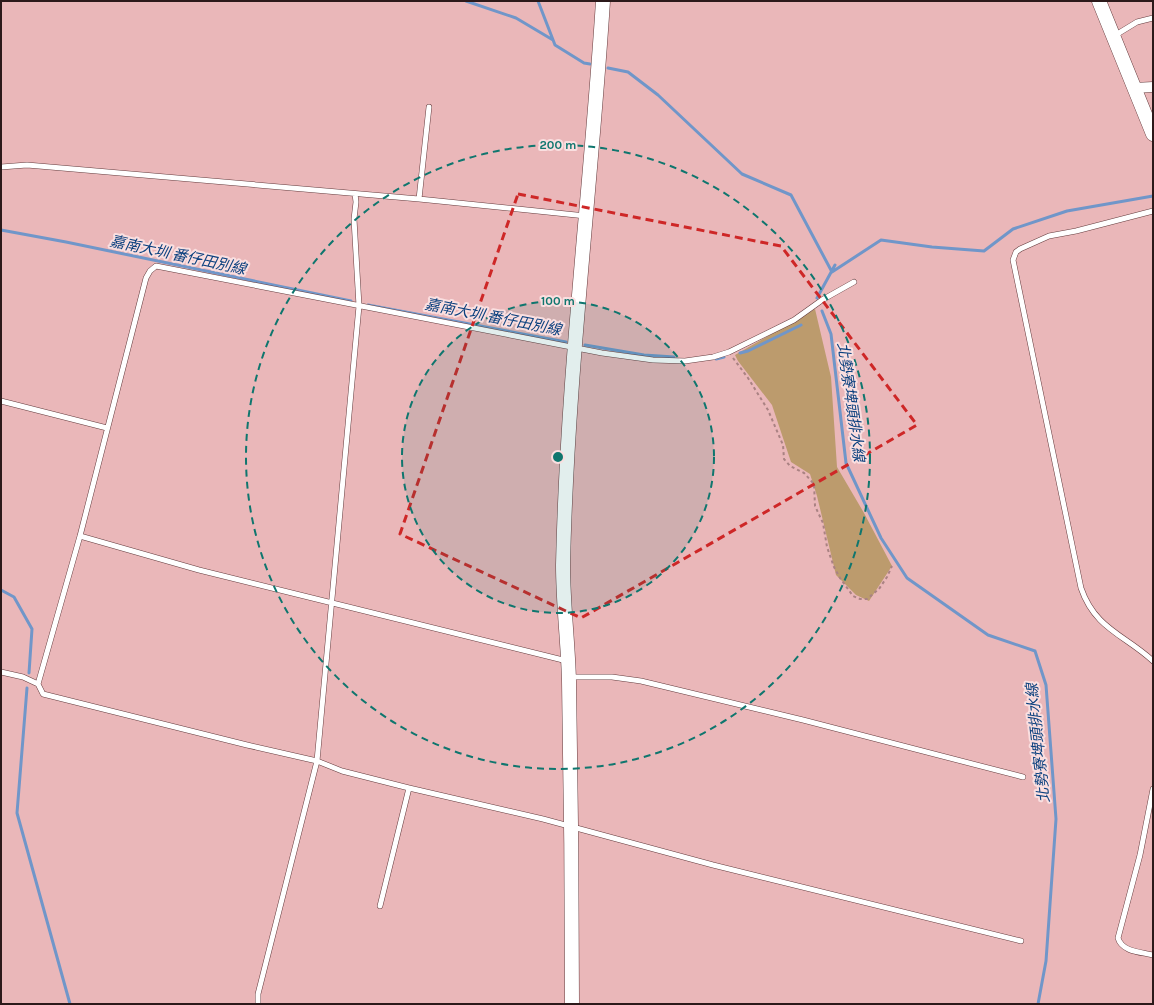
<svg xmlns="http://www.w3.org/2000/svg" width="1154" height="1005" font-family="Karla,'Noto Sans TC',sans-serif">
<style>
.green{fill:#bc9b6d}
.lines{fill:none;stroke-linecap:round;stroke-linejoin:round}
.stream{stroke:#7096c9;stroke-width:3}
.lane-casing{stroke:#643b3d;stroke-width:6}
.street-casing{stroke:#643b3d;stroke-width:11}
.secondary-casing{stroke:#643b3d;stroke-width:15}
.path{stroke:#aa8283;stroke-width:2;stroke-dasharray:3 3;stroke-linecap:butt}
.lane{stroke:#fff;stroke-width:5}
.street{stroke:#fff;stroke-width:10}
.secondary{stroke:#fff;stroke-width:14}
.marked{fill:none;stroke:#ce2727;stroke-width:3;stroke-dasharray:8 5;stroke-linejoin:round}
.ring{fill:none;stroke:#0f766e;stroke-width:2;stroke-dasharray:7 5}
.labels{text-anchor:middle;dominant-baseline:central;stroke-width:4;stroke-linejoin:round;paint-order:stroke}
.water-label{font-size:15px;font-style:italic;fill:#0b407e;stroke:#fadfe0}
.centre{fill:#0f766e;stroke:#fadfe0;stroke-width:2}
.ring-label{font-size:12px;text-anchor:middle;font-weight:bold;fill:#0f766e;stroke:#fadfe0;stroke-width:4;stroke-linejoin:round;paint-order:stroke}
</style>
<rect width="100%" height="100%" fill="#eab7b9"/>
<!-- green -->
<path class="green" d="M815,309L831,377L837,467L864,513L892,566L869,601L856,595L836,575L817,496L810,474L791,462L772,405L738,361L735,355Z"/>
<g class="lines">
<!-- stream -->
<path class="stream" d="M466,1L516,18L553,40
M538,1L555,45L584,63L590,64
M608,68L628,72L658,95L742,174L791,195L832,272
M1,230L66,242L351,301
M832,272L881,240L932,247L984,251L1013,229L1067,211L1153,196
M817,298L835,265
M368,305L566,342
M822,311L831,334L846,463L881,538L907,578L988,635L1035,651L1046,685L1056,819L1046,961L1038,1004
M585,345L644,355L674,357
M740,353L748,351L801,325
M716,359L724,357
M1,590L14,597L32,629L29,673
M27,688L17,813L70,1004"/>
<defs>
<path id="lane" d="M1114,36L1137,22L1153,18
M1,167L27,165L419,199L586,216
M419,199L429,107
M1153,211L1076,231L1049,236L1020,249L1016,252L1013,260L1081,588C1095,629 1125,635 1153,661
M1,401L107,428
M80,536L199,570L567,661
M1,672L23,677L38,684L43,694L247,745L317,761L342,771L409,788L543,819L713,865L1021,941
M570,677H612L641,681L803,720L1023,777
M38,684L80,536L146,278L150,271L156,266L602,353L653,360L685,361L713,357L729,352L794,320L822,300L854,282
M1153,789L1140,855L1118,938C1122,952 1141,952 1153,955
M380,906L409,788
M258,1004V994L317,761L359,306L354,219L356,202L355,194"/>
<path id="street" d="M1134,88L1153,87"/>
<path id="secondary" d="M1099,1L1153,134
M572,1004C572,896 571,789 569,681C568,642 563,604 563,565C567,377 591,189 603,1"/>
</defs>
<!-- lane casing -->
<use href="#lane" class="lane-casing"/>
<!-- street casing -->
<use href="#street" class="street-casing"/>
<!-- secondary casing -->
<use href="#secondary" class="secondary-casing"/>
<!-- path -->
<path class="path" d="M733,358L748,378L768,410L783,445L784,459L790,466L804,473L814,484L815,506L823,523L827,547L834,567L840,578L853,596L860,599H867L879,589L887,577L892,566"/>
<!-- lane -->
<use href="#lane" class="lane"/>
<!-- street -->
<use href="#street" class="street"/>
<!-- secondary -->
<use href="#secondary" class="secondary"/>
</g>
<!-- marked area -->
<path class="marked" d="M518,194L781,246L917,425L581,618L400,534Z"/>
<!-- distance rings -->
<circle cx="558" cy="457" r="156" fill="#0f766e" fill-opacity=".12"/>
<g class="ring">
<circle cx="558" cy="457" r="156"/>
<circle cx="558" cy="457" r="312"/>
</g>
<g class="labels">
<!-- water labels -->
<g class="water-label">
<text transform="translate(178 255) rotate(12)">嘉南大圳 番仔田別線</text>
<text transform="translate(493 317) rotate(11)">嘉南大圳 番仔田別線</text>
<text transform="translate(851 402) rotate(82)">北勢寮埤頭排水線</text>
<text transform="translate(1038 743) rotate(-96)">北勢寮埤頭排水線</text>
</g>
</g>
<circle cx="558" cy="457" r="6" class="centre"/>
<g class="ring-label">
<text x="558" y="149">200 m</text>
<text x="558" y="305">100 m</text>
</g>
<!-- border -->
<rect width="1154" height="1005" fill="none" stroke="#2c191a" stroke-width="4"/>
</svg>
